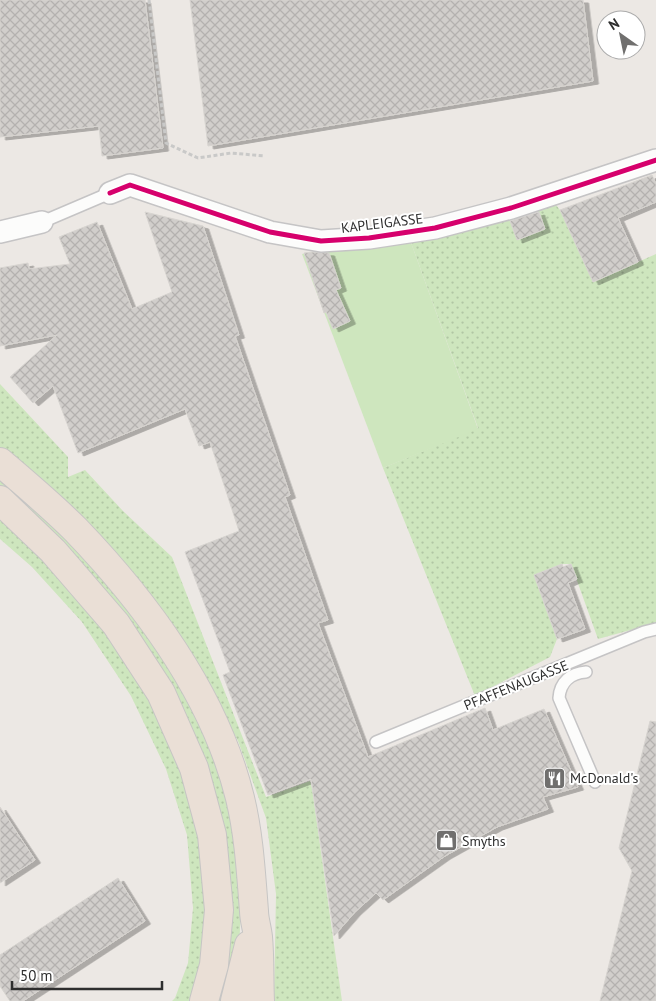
<svg xmlns="http://www.w3.org/2000/svg" width="656" height="1001" font-family="'PT Sans',sans-serif">
<style>
.grass{fill:url(#grass-dots)}
.garden{fill:#cee6be}
.building{fill:url(#building-cross-hatch);stroke:#d7d4d0;filter:url(#shadow)}
.lines{fill:none;stroke-linecap:round;stroke-linejoin:round}
.lane-casing{stroke:#c5c4c5;stroke-width:14}
.street-casing{stroke:#c5c4c5;stroke-width:24}
.highway-casing{stroke:#c6c5c4;stroke-width:30}
.path{stroke:#c9c9c8;stroke-width:3;stroke-dasharray:4 2.5;stroke-linecap:butt}
.lane{stroke:#fcfcfb;stroke-width:11}
.street{stroke:#fcfcfb;stroke-width:21}
.highway{stroke:#eadfd6;stroke-width:28}
.cycleway-casing{stroke:#fff;stroke-width:8}
.cycleway{stroke:#d6006c;stroke-width:5}
.labels{text-anchor:middle;dominant-baseline:central;stroke-width:4;stroke-linejoin:round;paint-order:stroke}
.street-label{font-size:14px;fill:#2e2e2e;stroke:#fff}
.poi-label{font-size:14px;fill:#2e2e2e;stroke:#fff;text-anchor:start}
</style>
<defs>
<pattern id="grass-dots" width="8" height="8" patternUnits="userSpaceOnUse" patternTransform="scale(1.25)"><rect width="8" height="8" fill="#cee6be"/><path d="M2 2h.1M6 6h.1" fill="none" stroke="#b1c6a4" stroke-width="1.8" stroke-linecap="round"/></pattern>
<pattern id="building-cross-hatch" width="8" height="8" patternUnits="userSpaceOnUse" patternTransform="scale(1.25)"><rect width="8" height="8" fill="#d1cecb"/><path d="M0 0l8 8M0 8l8-8" fill="none" stroke="#b4b1af"/></pattern>
<filter id="shadow"><feDropShadow dx="5.5" dy="3" stdDeviation="0" flood-color="#0004"/></filter>
</defs>
<rect width="100%" height="100%" fill="#ece8e4"/>
<!-- grass -->
<path class="grass" d="M556,205L560,210L593,282L656,254V623L598,639L571,564H562L534,575L557,639L550,657L475,696L383,468L478,428L409,237L509,217L518,240L545,229L537,208Z
M0,384L68,457V477L85,470L123,511L172,557L266,797L310,781L312,788L342,1001H274L276,894L266,818L238,741L207,683L54,494L0,448Z
M0,472L104,574L197,706L233,811L241,907L239,950L227,1001H211L209,781L31,514L0,485Z
M0,513L86,603L145,685L183,760L206,842L211,933L194,1001H172L175,998L188,963L193,908L187,835L166,769L131,696L82,622L32,567L0,539Z"/>
<!-- garden -->
<path class="garden" d="M409,237L478,429L383,468L302,254Z"/>
<!-- building -->
<path class="building" d="M0,0H145L163,148L102,156L99,126L0,137Z
M190,0H583L593,81L208,146Z
M652,175L656,184V202L618,218L638,262L593,282L560,210Z
M145,212L203,226L239,335L235,336L290,495L285,497L328,620L318,623L368,757L485,708L493,730L544,709L578,787L543,797L548,809L497,827L445,856L383,900L376,893L355,912L334,936L311,779L268,795L223,675L230,672L185,552L239,531L210,442L199,446L185,409L78,453L53,386L33,403L10,377L57,335L0,346V268L28,263L29,269L70,264L59,237L97,222L132,309L172,292Z
M539,212L545,229L517,240L510,221Z
M313,252L329,253L341,288L336,290L350,321L333,329L326,312L324,313L304,253Z
M562,564L563,567L571,564L577,579L568,583L585,629L557,639L534,575Z
M650,721L656,722V1001H600L632,871L619,848Z
M0,807L35,860L0,883Z
M118,878L145,921L23,1001H10L0,986V955Z"/>
<g class="lines">
<defs>
<path id="lane" d="M42,222L110,193
M586,672C571,673 560,682 559,698L595,782
M376,742L644,632L656,629"/>
<path id="street" d="M110,193L130,185L270,232L321,241L369,238L435,228L511,208L656,160
M0,232L42,222"/>
<path id="highway" d="M0,462C26,484 52,506 76,530C148,605 215,696 240,798C249,835 251,873 254,911C254,919 257,928 258,937C260,958 259,980 260,1001
M0,500L53,551L116,624L161,693L194,768L212,835L219,910L214,965L204,1001
M235,1001L249,945"/>
</defs>
<!-- lane casing -->
<use href="#lane" class="lane-casing"/>
<!-- street casing -->
<use href="#street" class="street-casing"/>
<!-- highway casing -->
<use href="#highway" class="highway-casing"/>
<!-- path -->
<path class="path" d="M149,0L166,143L198,158L231,153L265,156"/>
<!-- lane -->
<use href="#lane" class="lane"/>
<!-- street -->
<use href="#street" class="street"/>
<!-- highway -->
<use href="#highway" class="highway"/>
<defs>
<path id="cycleway" d="M110,193L130,185L270,232L321,241L369,238L435,228L511,208L656,160"/>
</defs>
<!-- cycleway casing -->
<use href="#cycleway" class="cycleway-casing"/>
<!-- cycleway -->
<use href="#cycleway" class="cycleway"/>
</g>
<!-- icons -->
<defs>
<symbol id="restaurant-square" viewBox="-11 -11 22 22"><rect x="-9" y="-9" width="18" height="18" rx="4" fill="#706f6e" stroke="#fff"/><path d="M-5-6h1v4h1v-4h1v4h1v-4h1v5L-1.5 .5V6h-2V.5L-5-1ZM5-6V6H3V1.5H1.5Q1.5-4 5-6Z" fill="#fff"/></symbol>
<symbol id="shop-square" viewBox="-11 -11 22 22"><rect x="-9" y="-9" width="18" height="18" rx="4" fill="#706f6e" stroke="#fff"/><path d="M-5-2.5h2.3a2.7 3.5 0 0 1 5.4 0H5L5.5 6h-11ZM-1.5-2.5h3a1.5 2.3 0 0 0-3 0Z" fill="#fff"/></symbol>
</defs>
<g fill-rule="evenodd">
<use href="#restaurant-square" x="542" y="766" width="25" height="25"/>
<use href="#shop-square" x="434" y="828" width="25" height="25"/>
</g>
<g class="labels">
<!-- street labels -->
<g class="street-label">
<text transform="translate(382 223) rotate(-7)">KAPLEIGASSE</text>
<text transform="translate(516 685) rotate(-22)">PFAFFENAUGASSE</text>
</g>
<!-- poi labels -->
<g class="poi-label">
<text x="570" y="778">McDonald's</text>
<text x="462" y="841">Smyths</text>
</g>
</g>
<!-- north arrow -->
<g transform="translate(621 35) rotate(327)"><circle r="24" fill="#ffffff" stroke="#ababab"/>
<path d="M0-4L9 19L0 12L-9 19Z" fill="#706f6e"/>
<text y="-8" font-size="14" font-weight="bold" text-anchor="middle" fill="#2e2e2e">N</text>
</g>
<!-- scale -->
<path d="M12 981v8h150v-8" fill="none" stroke="#2e2e2e" stroke-width="2.5"/>
<text x="20" y="981" font-size="15" fill="#2e2e2e" stroke="#ffffff" stroke-width="4" paint-order="stroke">50 m</text>
</svg>
